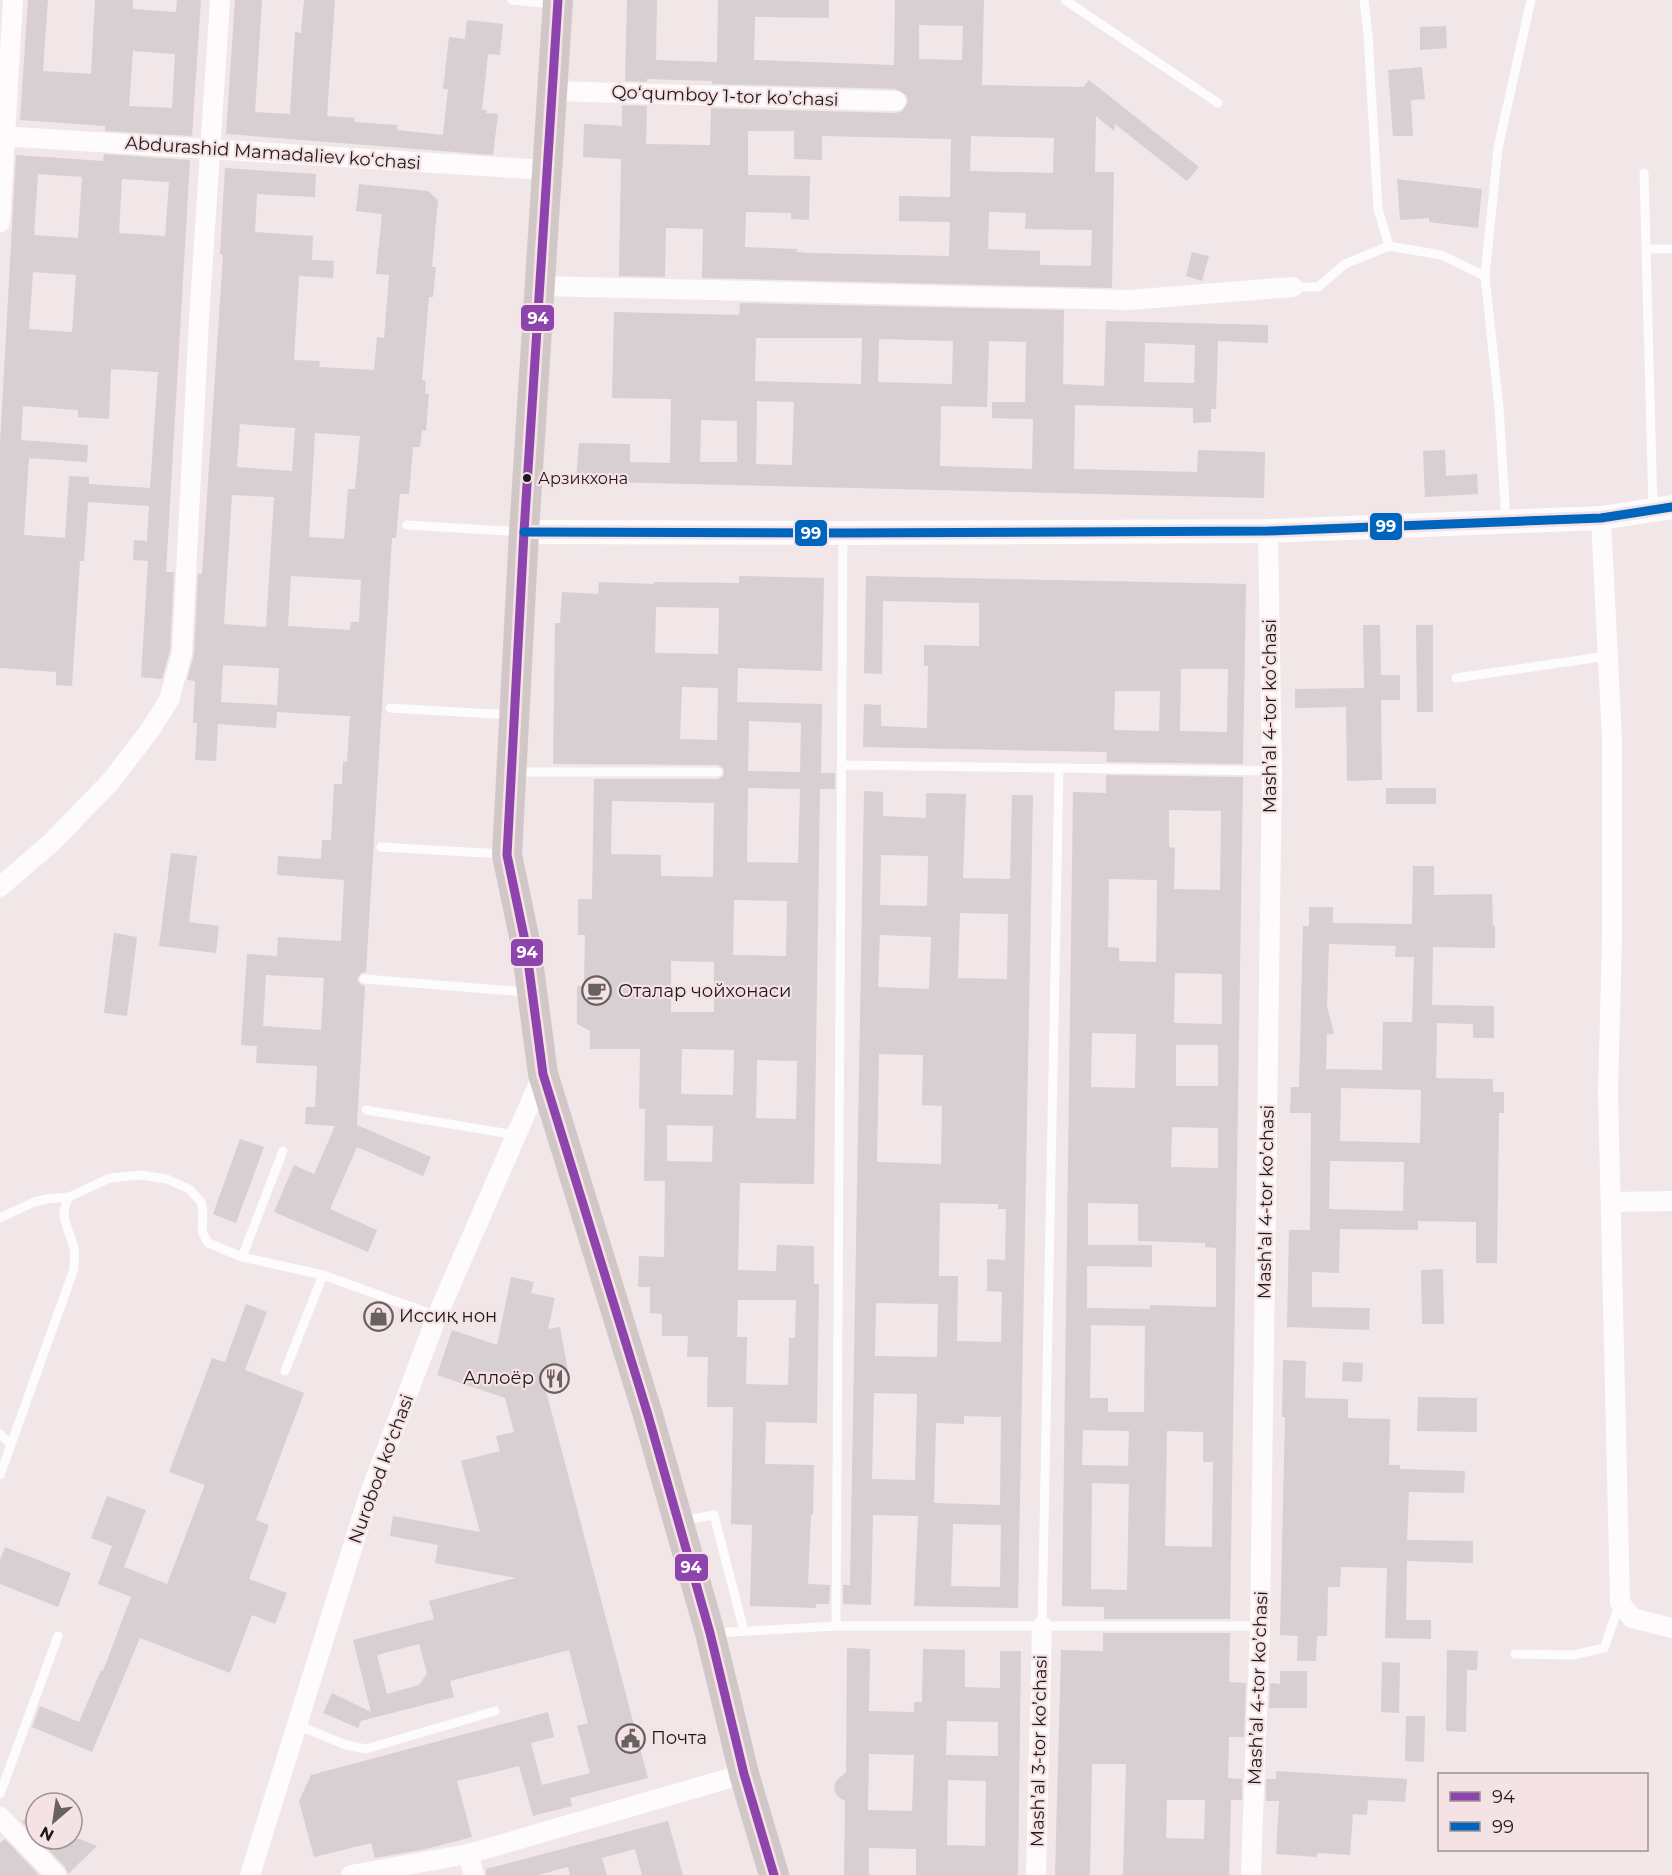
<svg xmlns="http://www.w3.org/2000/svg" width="1672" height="1875" font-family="Montserrat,sans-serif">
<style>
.building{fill:#d8cfd2;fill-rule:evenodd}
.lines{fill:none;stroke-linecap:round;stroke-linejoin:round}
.service{stroke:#fdfbfc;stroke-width:9}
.minor{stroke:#fdfbfc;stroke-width:20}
.tertiary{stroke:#fdfbfc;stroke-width:24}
.primary{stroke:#d0c7c6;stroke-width:30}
.bus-1-casing{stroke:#f5e2e4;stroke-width:14}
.bus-2-casing{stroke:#f5e2e4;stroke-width:14}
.bus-1{stroke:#8e44ad;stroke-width:9}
.bus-2{stroke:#0065bd;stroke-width:9}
.bus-dot{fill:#1f1919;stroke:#f5e2e4;stroke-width:2}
.labels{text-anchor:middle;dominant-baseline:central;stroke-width:4.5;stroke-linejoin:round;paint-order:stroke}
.bus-label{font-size:16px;fill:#1f1919;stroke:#f5e2e4;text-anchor:start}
.street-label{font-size:18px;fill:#1f1919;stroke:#f5e2e4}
.poi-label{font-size:18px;fill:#1f1919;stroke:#f5e2e4;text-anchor:start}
.line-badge{stroke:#f5e2e4;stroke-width:2}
.badge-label{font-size:16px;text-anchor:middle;font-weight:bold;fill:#fff}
</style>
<rect width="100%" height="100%" fill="#f1e6e8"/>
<!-- building -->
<path class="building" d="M28,0H48L43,71L91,74L95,0H133V9L176,12L177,0H201L192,136L105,131V126L20,120ZM133,51L175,54L172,108L129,106Z
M235,0H262L255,112L290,114L295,32L301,33L304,0H335L327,116L355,118L354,122L397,125V130L443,135L448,89H443L449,37L465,39L467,20L503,24L500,55L488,54L482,110H487L486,113L498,114L493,155L226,134Z
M627,0H657L656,60L717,62L718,0H829V18L755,17L754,60L894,65L895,0H984L982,85L1083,87L1089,80L1199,167L1187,181L1115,124L1114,131L1096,116L1095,172H1114L1112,288L702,278L703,229L666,228L665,277L619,276L621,159L583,157L584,124L622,126V105L647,106L646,144L710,145L711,108L896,113L902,111L908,102L906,95L896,89L712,84V81L647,79V82L625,81ZM919,25L963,26L962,60L919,59ZM748,131H794V159L822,160V136L951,139L950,197L899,196V221L950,222L949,256L808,253L797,252V249L745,247L746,212L791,213V219L809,220L810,176L748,175ZM971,136L1054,138L1053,173L970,171ZM989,212L1026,213L1025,229L1092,230L1091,266L1040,265V251L988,249Z
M1446,26L1447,48L1420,50V27Z
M1422,67L1425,99L1411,100L1413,136H1393L1388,70Z
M104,154L190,160L166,572H174L170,651L162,679L141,677L148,561L133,560L134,540L147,541L149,506L88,502L84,561H80L72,686L56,685V672L0,668V444L16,155L103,161ZM38,174L82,177L78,238L34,235ZM122,179L169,182L165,236L119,233ZM33,272L76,275L72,332L29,329ZM111,369L158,372L150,488L89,484V477L69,476L65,538L24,535L29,458L87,462L88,445L21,440L23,406L78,410V417L109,419Z
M225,168L316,174L315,197L257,194L255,232L313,236L312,260L334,261L333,278L299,276L294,360L320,361L319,367L374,370L377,337L384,338L389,275L376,274L382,214L356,211L359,184L428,191L438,200L432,267H436L433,297H429L422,380L426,381L425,393L429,394L426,431L422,430L420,447H413L409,494H400L396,538H392L366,972L361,973L357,979L360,984L365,986L357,1125L431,1157L423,1176L357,1147L330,1209L377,1230L368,1252L274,1212L294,1165L314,1174L335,1126L305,1124L306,1107H315L317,1066L256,1063L257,1046L241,1045L247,954L277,956L278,937L341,941L344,880L277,875L278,856L321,859L322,840H331L334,784H342L343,761L347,762L350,716L277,712L276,728L218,724L216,761L195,760L197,723H193L195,681L187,680L194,654L198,574H202L223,255L220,254ZM240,424L295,428L292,471L237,467ZM315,433L360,436L355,489H348L344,539L309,537ZM232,495L274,497L266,627L224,624ZM291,576L361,580L359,622H351L350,630L288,626ZM223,665L279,668L277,705L221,702ZM266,975L324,978L321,1030L263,1026Z
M1397,179L1482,189L1478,228L1429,222V218L1400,220Z
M1192,252L1209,256L1202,281L1186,276Z
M740,303L1064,310L1063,384L1104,386L1106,321L1268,325V343L1218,341L1216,409H1211V422L1193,423V408L1075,405L1074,469L1197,472L1198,450L1265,452L1264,498L607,482L576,479L579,443L630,444V462L670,463L671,399L612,398L614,312L739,315ZM756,338H862L861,384L755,381ZM879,339L953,341L952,384L878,382ZM989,341L1026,342L1025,402H992V418L1033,419L1032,469L940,466L941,406L987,407ZM1145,343L1195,345L1194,383L1144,382ZM757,401L794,402L792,465L756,464ZM701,420L737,421V462H700Z
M1445,450L1446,476L1477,474L1478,494L1425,497L1423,451Z
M739,576L824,578L822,671L738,668L737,702L822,704L821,773H835V789H820L814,1184L740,1183L738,1270L776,1271L777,1245L814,1246V1284H819L817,1423L766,1422L765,1464L814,1465L813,1515H811L808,1584L830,1585L829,1604H816V1608L750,1606L752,1525L731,1524L733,1407H707L708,1357H687L688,1336H662V1314L650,1313V1287H638L639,1256L664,1257L665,1181H644L645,1109H639L640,1049H590V1031L577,1024V986H584L585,935H578V899H592L594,779H718L723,776L724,769L718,765L553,764L555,623H560L562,592L598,594L599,582L654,584V582L739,583ZM656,607L719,608L718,654L655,653ZM682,687L718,688L717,740L680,739ZM749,721L801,723L800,772L748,771ZM748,788L800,789L798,863L747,862ZM612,801L714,803L713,877L661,876V855L611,854ZM734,900L787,901L786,956L733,955ZM671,961L714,962V1012H671ZM682,1049L734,1050L733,1095L681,1094ZM757,1060L797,1061L796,1119L756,1118ZM667,1125L713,1126L712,1162L667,1161ZM738,1300H796L795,1338H789L788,1385L746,1384L747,1337H737Z
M866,576L1246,584L1243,764L1106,762L1107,752L863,747L864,704L881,705V726L927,728L928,666H924V645L979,646V603L883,601L882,674L864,673ZM1181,669H1228L1227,732L1180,731ZM1115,691H1160L1159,731L1114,730Z
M1363,625H1380L1381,675H1400V700H1381L1382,780L1347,781L1346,707L1295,708V689L1364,688Z
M1416,625H1433V712H1417Z
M1106,775L1243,777L1230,1619H1104V1607L1062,1606L1073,792L1106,793ZM1169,810L1221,811L1220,890L1174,889L1175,848L1169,847ZM1109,879L1157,880L1156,962L1119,961V948L1108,947ZM1175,973L1222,974V1024L1174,1023ZM1092,1033L1136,1034L1135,1088L1091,1087ZM1176,1045H1218V1086H1176ZM1172,1127L1218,1128V1168L1171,1167ZM1088,1203L1138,1204V1241L1205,1243V1247L1216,1248V1307L1150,1305V1309L1087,1308V1266L1152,1267V1245H1088ZM1091,1325L1145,1326L1144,1412H1108V1398H1090ZM1083,1430L1129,1431L1128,1466L1082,1465ZM1167,1431L1203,1432V1462H1213L1212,1547L1165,1546ZM1092,1483L1129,1484L1127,1590L1091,1589Z
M1386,788H1436V804H1386Z
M864,791L883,792V816L926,818V793L966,794L963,878L1010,879L1012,795H1033L1018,1608L914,1606L918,1516L873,1515L871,1605L843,1604V1585H850ZM881,855L928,856L927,906L880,905ZM960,913L1008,914L1007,979L958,978ZM880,935L931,937L929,989L878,987ZM879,1054L923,1055L922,1105L942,1106L941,1164L877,1162ZM940,1203L998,1204V1209H1006L1005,1260L987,1259V1291L1002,1292L1001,1342L957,1341L958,1276H939ZM876,1303L938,1304L937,1357L875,1356ZM874,1393L917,1394L915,1480L872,1479ZM964,1416L1001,1417L1000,1505L934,1503L936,1423L964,1424ZM953,1524L1001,1525L1000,1587L951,1586Z
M171,853L197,856L189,922L219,926L216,953L159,946Z
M1413,866H1434V895L1492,894L1493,926H1495V948L1433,947L1432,1005L1494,1006V1038H1473V1024L1437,1023L1436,1078L1493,1079V1092H1504V1113H1499L1497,1263H1476V1222L1418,1221V1230L1340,1229L1339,1273L1312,1272V1307L1370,1308L1369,1330L1287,1327L1289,1230H1310L1311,1113H1290L1291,1087H1299L1303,926H1309V907H1333V923L1412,924ZM1329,944L1396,946L1395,957H1414L1412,1022H1383L1382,1070L1326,1069L1327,1034H1334L1327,1006ZM1341,1088L1421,1090L1420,1143L1340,1141ZM1330,1161L1404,1162L1403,1211L1329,1209Z
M114,933L137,937L127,1016L104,1013Z
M240,1139L264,1147L236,1223L213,1214Z
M1443,1269L1444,1324H1422L1421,1270Z
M511,1277L534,1282L531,1293L555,1298L548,1329L560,1327L568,1371L542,1376L648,1778L570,1798L572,1806L533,1816L519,1766L457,1781L472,1837L426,1849L375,1858L371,1843L314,1857L299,1801L311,1775L548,1712L554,1737L531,1743L542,1785L590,1773L577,1726L588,1723L569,1650L450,1681L454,1697L361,1721L358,1728L323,1713L332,1693L371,1712L353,1640L434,1619L429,1601L516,1578L435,1563L438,1545L390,1536L393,1516L480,1532L461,1461L500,1451L496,1436L514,1432L505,1398L437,1375L452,1330L497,1345ZM419,1644L427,1673L419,1685L387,1694L377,1655Z
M246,1304L267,1312L245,1370L304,1393L256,1520L269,1525L249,1579L287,1593L275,1624L252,1615L230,1673L140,1638L92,1752L32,1727L40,1706L79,1722L101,1670L103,1671L131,1597L98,1584L112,1546L91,1538L107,1496L146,1510L124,1567L167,1584L205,1485L169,1472L212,1358L225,1362Z
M1283,1360L1306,1361L1305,1398L1348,1399V1418L1390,1419L1389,1465H1400V1469L1465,1471L1464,1493L1409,1492L1407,1540L1473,1541V1563L1407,1561L1406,1620H1431V1639L1385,1638L1387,1568L1341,1567L1340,1587H1328L1327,1636H1317L1316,1661H1297L1298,1636L1280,1635L1285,1417H1282Z
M1343,1362L1363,1363L1362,1382L1342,1381Z
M1418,1397L1477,1398V1432L1417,1431Z
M5,1547L71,1573L58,1607L0,1584V1560Z
M1103,1633H1230L1229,1682L1246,1683L1244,1737H1229L1228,1778L1242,1779V1800H1231L1229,1875H1123L1126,1764H1092L1090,1875H1055L1061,1650L1103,1651ZM1167,1800H1205L1204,1839L1166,1838Z
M847,1648L870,1649L869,1711L914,1712V1702H922L923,1649L965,1650V1687L1000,1688V1651H1021L1018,1875H916V1849L869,1848V1875H844L845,1801L838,1797L835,1792L834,1786L836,1781L846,1772ZM947,1721L998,1722V1756L946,1755ZM869,1754L914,1755L912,1811L868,1810ZM948,1780L986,1781L985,1846L947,1845Z
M1447,1650L1478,1651L1477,1670H1467L1466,1732L1446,1731Z
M1382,1662L1400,1663L1399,1713L1381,1712Z
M1280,1671H1307V1708H1269L1270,1683L1280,1684Z
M1406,1716H1425L1424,1762L1405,1761Z
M1276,1771L1407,1779L1405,1802L1368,1800L1367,1815L1353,1814L1350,1855L1317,1853V1857L1276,1854L1279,1801H1266V1779H1276Z
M36,1808V1837L22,1822Z
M668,1821L683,1875H642L635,1849L602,1858L607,1875H570L568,1867L538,1875H486V1869Z
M5,1839L39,1875H0V1843Z
M38,1839H80L97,1846L68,1874L65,1867Z"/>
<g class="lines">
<!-- service -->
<path class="service" d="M512,0L552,4
M1065,0L1218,103
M1364,0L1368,34L1378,209L1389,246
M1644,173L1653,509
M1646,249H1672
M1293,287H1318L1345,264L1389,246L1441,255L1485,276
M1506,520L1499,408L1485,276L1498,148L1531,0
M407,525L521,532
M1456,678L1608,656
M390,708L510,715
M842,765L1272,771
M516,772H718
M381,847L502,854
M364,979L527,992
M366,1110L516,1135
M0,1218L34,1202L47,1199L69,1197L110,1178L139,1175L167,1179L189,1189L201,1202L203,1213L202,1231L208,1243L242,1257L283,1151
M242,1257L323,1275L285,1371
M323,1275L437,1316
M0,1434L10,1444
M0,1475L74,1269C74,1262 75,1255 74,1249C70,1228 57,1218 69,1197
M681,1521L714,1515L744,1631
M836,1626L843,533
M1042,1626L1059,769
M714,1633L836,1626H1260
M1515,1654L1573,1655L1604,1648L1620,1603
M297,1725L346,1745L366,1749L495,1711
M0,1794L58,1636"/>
<!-- minor -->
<path class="minor" d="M553,91L896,101
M0,136L546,170
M0,222L13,0
M538,286L1128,300L1293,287
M1601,518L1612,739V937L1608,1092L1620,1603L1632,1618L1672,1628
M0,887L52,842L111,781L150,730L169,700L182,653L199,319L220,0
M1611,1202L1672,1201
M0,1817L56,1875
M468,1854L474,1875
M1251,1872L1260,1626L1272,771L1268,531
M250,1875L367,1501L437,1316L543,1074
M351,1875L468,1854L744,1774
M1036,1875L1042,1626"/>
<!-- tertiary -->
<path class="tertiary" d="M524,532L843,533L1268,531L1601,518L1672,507"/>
<!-- primary -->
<path class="primary" d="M558,0L524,532L507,855L526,946L543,1074L648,1415L710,1633L744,1774L774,1875"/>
<defs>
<path id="bus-1" d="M558,0L524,532L507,855L526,946L543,1074L648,1415L710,1633L744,1774L774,1875"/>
<path id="bus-2" d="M524,532L843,533L1268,531L1601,518L1672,507"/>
</defs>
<!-- bus-1 casing -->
<use href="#bus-1" class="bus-1-casing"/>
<!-- bus-2 casing -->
<use href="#bus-2" class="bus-2-casing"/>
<!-- bus-1 -->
<use href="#bus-1" class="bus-1"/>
<!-- bus-2 -->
<use href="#bus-2" class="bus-2"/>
</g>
<!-- icons -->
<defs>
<symbol id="cafe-ring" viewBox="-11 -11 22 22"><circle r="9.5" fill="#f5e2e4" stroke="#686161" stroke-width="1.5"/><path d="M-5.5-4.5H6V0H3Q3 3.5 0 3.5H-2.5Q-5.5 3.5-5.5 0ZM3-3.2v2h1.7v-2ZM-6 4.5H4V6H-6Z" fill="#686161"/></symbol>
<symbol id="shop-ring" viewBox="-11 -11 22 22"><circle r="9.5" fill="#f5e2e4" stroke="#686161" stroke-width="1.5"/><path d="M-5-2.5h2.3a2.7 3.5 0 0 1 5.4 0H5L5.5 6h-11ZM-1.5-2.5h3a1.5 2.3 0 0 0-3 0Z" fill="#686161"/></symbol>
<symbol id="restaurant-ring" viewBox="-11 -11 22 22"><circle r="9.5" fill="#f5e2e4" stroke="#686161" stroke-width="1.5"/><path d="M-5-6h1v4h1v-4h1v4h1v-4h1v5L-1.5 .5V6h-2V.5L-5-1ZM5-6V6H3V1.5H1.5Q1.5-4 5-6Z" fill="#686161"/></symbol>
<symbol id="civic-ring" viewBox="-11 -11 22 22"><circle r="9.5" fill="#f5e2e4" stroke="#686161" stroke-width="1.5"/><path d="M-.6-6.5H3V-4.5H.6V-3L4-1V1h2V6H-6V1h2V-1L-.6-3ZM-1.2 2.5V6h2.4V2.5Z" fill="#686161"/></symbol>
</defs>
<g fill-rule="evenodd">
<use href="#cafe-ring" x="580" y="974" width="33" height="33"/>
<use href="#shop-ring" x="362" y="1300" width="33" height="33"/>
<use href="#restaurant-ring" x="538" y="1362" width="33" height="33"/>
<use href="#civic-ring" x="614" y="1722" width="33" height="33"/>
</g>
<!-- markers -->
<circle class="bus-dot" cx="527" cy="478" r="5"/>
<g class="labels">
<!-- bus labels -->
<g class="bus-label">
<text x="538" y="478">Арзикхона</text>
</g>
<!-- street labels -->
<g class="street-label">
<text transform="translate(725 96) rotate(2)">Qoʻqumboy 1-tor koʼchasi</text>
<text transform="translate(273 153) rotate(4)">Abdurashid Mamadaliev koʻchasi</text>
<text transform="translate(1270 716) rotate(-90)">Mashʼal 4-tor koʼchasi</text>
<text transform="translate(1266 1202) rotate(-89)">Mashʼal 4-tor koʼchasi</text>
<text transform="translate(381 1469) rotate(-70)">Nurobod koʻchasi</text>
<text transform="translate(1258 1688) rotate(-88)">Mashʼal 4-tor koʼchasi</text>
<text transform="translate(1039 1751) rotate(-89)">Mashʼal 3-tor koʼchasi</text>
</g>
<!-- poi labels -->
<g class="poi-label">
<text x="618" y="991">Оталар чойхонаси</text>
<text x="399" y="1316">Иссиқ нон</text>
<text x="534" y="1378" text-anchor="end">Аллоёр</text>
<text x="651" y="1738">Почта</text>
</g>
</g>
<g class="line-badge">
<rect x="520" y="304" width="35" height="28" rx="6" fill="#8e44ad"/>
<rect x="1369" y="512" width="34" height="29" rx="6" fill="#0065bd"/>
<rect x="794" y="519" width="34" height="28" rx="6" fill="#0065bd"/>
<rect x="510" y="938" width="34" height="29" rx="6" fill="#8e44ad"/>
<rect x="674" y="1553" width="35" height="29" rx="6" fill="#8e44ad"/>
</g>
<g class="badge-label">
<text x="538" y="324">94</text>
<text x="1386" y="532">99</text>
<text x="811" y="539">99</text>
<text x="527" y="958">94</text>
<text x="691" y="1573">94</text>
</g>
<!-- legend -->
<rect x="1438" y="1773" width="210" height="78" fill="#f5e2e4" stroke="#9f9293" stroke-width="1.5"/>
<rect x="1450" y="1792" width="30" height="9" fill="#8e44ad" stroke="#9f9293" stroke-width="1.5"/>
<text x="1492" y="1803" font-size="18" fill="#1f1919">94</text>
<rect x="1450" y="1822" width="30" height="9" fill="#0065bd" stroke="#9f9293" stroke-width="1.5"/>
<text x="1492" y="1833" font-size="18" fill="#1f1919">99</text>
<!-- north arrow -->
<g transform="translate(54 1821) rotate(209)"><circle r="28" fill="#f5e2e4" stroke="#9f9293" stroke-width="1.5"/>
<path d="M0-4.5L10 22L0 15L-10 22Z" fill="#686161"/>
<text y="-9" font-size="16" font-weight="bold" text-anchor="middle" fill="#1f1919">N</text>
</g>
</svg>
